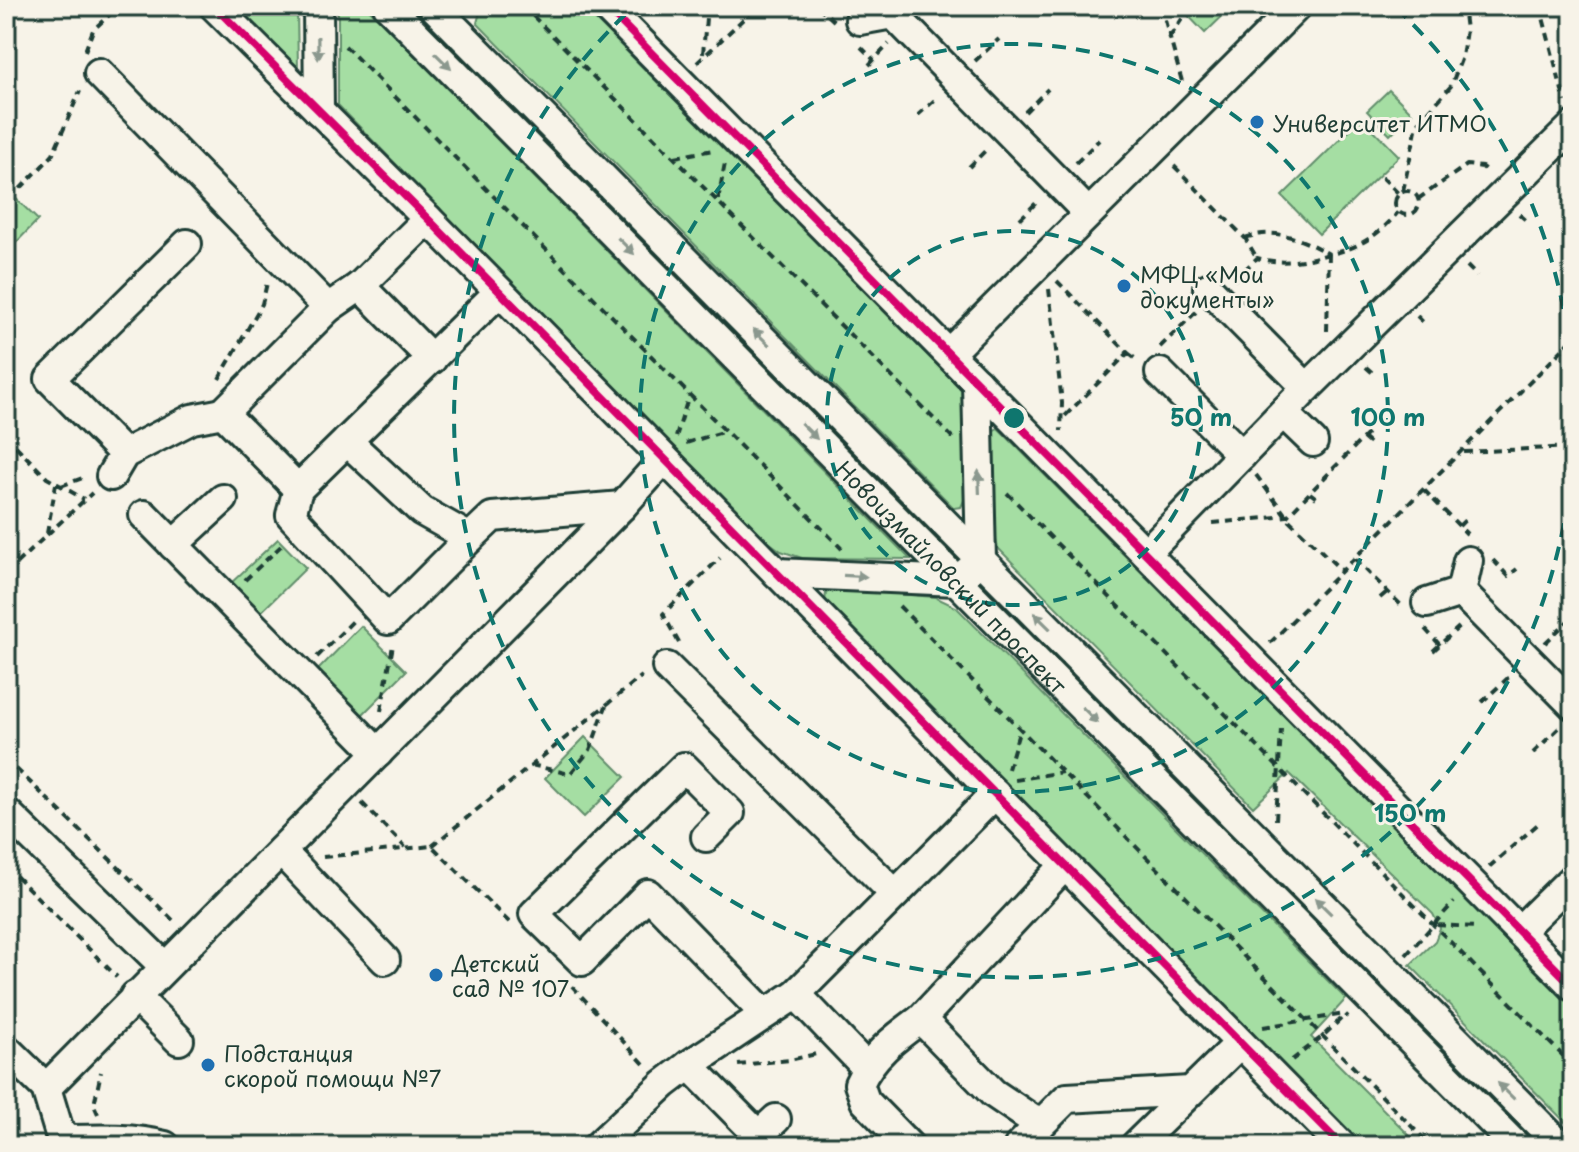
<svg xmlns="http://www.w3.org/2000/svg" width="1579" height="1152" font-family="'Playpen Sans',sans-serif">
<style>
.green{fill:#a5dea3;stroke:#628e6c;stroke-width:2}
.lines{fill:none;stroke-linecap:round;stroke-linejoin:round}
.minor-casing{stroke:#1f3d34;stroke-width:34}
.path{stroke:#1f3d34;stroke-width:4;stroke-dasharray:8 6;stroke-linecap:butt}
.minor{stroke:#f7f3e8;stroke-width:28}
.cycleway-casing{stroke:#f7f3e8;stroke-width:13}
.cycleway{stroke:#d6006c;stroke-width:8}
.oneway{fill:#8b988e}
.ring{fill:none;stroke:#0f766e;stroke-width:4;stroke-dasharray:14 10}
.poi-dot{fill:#1f6fb2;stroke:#f7f3e8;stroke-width:3}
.labels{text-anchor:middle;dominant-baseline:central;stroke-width:6;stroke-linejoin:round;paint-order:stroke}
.poi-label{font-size:22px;fill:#1f3d34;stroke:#f7f3e8;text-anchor:start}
.street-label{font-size:22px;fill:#1f3d34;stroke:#f7f3e8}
.centre{fill:#0f766e;stroke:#f7f3e8;stroke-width:4}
.ring-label{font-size:24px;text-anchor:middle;font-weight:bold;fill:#0f766e;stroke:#f7f3e8;stroke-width:6;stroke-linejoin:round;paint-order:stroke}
</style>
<rect width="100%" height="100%" fill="#f7f3e8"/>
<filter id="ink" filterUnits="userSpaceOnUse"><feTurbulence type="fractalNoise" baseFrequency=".0125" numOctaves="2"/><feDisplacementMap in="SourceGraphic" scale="16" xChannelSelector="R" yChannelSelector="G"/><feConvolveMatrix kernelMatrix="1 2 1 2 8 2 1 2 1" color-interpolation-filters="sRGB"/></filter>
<g filter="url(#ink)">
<!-- green -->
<path class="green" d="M235,6L297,8L298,70Z
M338,6H366L910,559L802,558L781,551L762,537L338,105Z
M577,6L586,10L962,390L965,498L961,507L954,508L477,23L480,12L486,9Z
M1179,6H1233L1205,33Z
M1389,90L1412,113L1390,135L1367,111Z
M1362,118L1399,156L1319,234L1282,196Z
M6,189L38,220L6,253Z
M998,428L1573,1007V1130L1410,965L1435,941L1440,928L1433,914L1289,773L1253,807L998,548L994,533L991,432Z
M278,539L306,568L259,614L230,584Z
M834,589L935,597L956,607L1346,999L1311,1037L1420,1146H1362L825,602L826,593Z
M361,626L406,671L362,715L317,671Z
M585,737L625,777L584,817L545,778Z"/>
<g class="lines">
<defs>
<g id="minor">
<path d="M214,6L428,219L1342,1146"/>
<path d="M318,6L319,111"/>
<path id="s1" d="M388,6L1516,1146"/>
<path d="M433,6L1561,1146"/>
<path d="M605,6L1573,986"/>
<path d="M894,6L893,14L1088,213"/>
<path d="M860,20L893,14"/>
<path d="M99,73L328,308"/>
<path d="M428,219L360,286L328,308L223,413L298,489L499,292"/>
<path d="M360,286L432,359"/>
<path d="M1208,288L1307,388"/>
<path d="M949,353L1297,6"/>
<path d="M1160,373L1242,455"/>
<path d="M1283,413L1313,442"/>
<path d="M124,454L50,379L187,244"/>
<path d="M111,476L124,454L192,419L223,413"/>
<path d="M298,489L291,515L388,620L470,538L422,511L347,441"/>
<path d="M144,515L378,753"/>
<path d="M470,538L492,517L622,506"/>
<path d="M173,545L223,499"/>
<path d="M1146,553L1307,388L1573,126"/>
<path d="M777,573L957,581L981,560L977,382"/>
<path d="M1461,592L1573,705"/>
<path d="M1461,592L1468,561"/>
<path d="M1427,603L1461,592"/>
<path d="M667,667L895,894"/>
<path d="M6,812L164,966"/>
<path d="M706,837L730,813L684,767L534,914L582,961L648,894L765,1014"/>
<path d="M281,851L385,960"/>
<path d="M1519,931L1573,878"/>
<path d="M796,994L866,1067"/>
<path d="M135,996L179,1040"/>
<path d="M921,1019L993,1093L1039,1124"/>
<path d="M6,1049L46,1088L59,1131L76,1146"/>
<path d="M689,1065L769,1146"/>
<path d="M46,1088L622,506L664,459"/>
<path d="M758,1136L776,1119"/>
<path d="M69,1140C102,1139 134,1138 165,1146"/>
<path d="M598,1146L664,1084L689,1065L796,994L995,794"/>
<path d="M909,1146L865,1101L859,1084C871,1056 896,1037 921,1019L1064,866"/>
<path d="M1019,1146L1067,1098L1190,1091"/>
<path d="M1135,1146L1240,1043"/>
</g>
</defs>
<!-- minor casing -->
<use href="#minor" class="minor-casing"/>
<!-- path -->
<path class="path" d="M523,6L953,438
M818,6L835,22
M1161,6L1183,85
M1540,6L1565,102
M812,8L815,6
M1170,37L1186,13
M345,46L842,549
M861,47L874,60
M85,51L93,30L119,6
M703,54L707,6
M975,61L999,39
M697,63L757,6
M869,65L889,44
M1025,112L1048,89
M918,115L937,98
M675,157L713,150
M1076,163L1099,140
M1174,166L1245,238L1257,258
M969,167L987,149
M1382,177L1399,194
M1403,191L1417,125L1451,86L1462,57L1466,30L1463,6
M1395 203a12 12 0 1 1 24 0a12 12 0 1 1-24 0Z
M1418,199L1467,165L1482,167L1488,172
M718,200L725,163
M6,212L12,197L52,156L80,91
M1519,214L1529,223
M1020,219L1038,201
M1245,238C1276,227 1302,239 1329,254
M1467,266L1477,276
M1234,280L1257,258C1283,265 1303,261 1329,254
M1057,281L1128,353L1061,420
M1049,289L1062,403L1061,431
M1417,316L1426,325
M1327,331L1329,254C1356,250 1381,234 1398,212
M1160,347L1197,311
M1128,353L1137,360
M1366,367L1376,376
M219,379L262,304L267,283
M6,436L47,478L84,499
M676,437L689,395
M1363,438L1373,447
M686,443L726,431
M1464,452L1573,447
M1256,475L1290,521L1342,571
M61,486L85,477
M1424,490L1467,534
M1007,493L1573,1066
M1310,493L1319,500
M1213,523L1287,516L1370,431
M1459,526L1467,518
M47,533L56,484
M1355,559L1402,606
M1493,560L1508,576L1517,569
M6,573L92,493
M245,580L282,545
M1380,598L1387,592
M899,606L1431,1146
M1425,629L1440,645
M679,643L663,614L720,558
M1270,643L1573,339
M1545,643L1568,621
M1433,651L1459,627
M317,657L353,621
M1482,702L1510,676
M381,711L393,645
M1533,753L1560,727
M6,759L176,923
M531,765L570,774L590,750L606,706
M1008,769L1020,729
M1015,780L1062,772
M362,803L405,847
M1276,820L1281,729
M432,846L642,676
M323,857L432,846L510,923
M6,866L117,977
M1489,867L1538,824
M1437,925L1476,927
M1406,955L1454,902
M572,986L645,1065
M1263,1027L1345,1014L1348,1017
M1292,1060L1323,1036L1343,1017
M738,1065L790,1060L816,1054
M98,1114L94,1105L101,1072
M1464,1134L1467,1138L1465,1146
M1287,1146L1295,1138"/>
<!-- minor -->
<use href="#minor" class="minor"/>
<defs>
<path id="cycleway" d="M214,6L428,219L1342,1146
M605,6L1573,986"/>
</defs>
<!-- cycleway casing -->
<use href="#cycleway" class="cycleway-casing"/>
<!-- cycleway -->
<use href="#cycleway" class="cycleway"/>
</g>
<!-- one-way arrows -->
<defs><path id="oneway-solid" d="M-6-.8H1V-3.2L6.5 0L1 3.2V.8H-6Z" transform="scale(2)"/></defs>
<g class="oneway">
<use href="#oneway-solid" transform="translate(318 48) rotate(89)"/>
<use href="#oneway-solid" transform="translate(443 61) rotate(45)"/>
<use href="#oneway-solid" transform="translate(626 246) rotate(45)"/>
<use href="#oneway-solid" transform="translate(761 337) rotate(-135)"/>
<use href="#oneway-solid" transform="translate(809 431) rotate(45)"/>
<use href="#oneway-solid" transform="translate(979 482) rotate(-92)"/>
<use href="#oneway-solid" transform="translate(855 576) rotate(3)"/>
<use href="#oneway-solid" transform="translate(1042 621) rotate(-135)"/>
<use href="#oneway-solid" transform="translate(1090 715) rotate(45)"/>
<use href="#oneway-solid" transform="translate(1323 906) rotate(-135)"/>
<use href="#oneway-solid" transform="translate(1506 1091) rotate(-135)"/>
</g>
</g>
<!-- distance rings -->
<g class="ring">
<circle cx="1014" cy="418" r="187"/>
<circle cx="1014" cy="418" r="374"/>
<path d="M1573 452A560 560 0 1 1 632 8M1396 8A560 560 0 0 1 1573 384"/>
</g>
<!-- markers -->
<g class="poi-dot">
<circle cx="1257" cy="122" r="8"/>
<circle cx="1124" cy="286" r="8"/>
<circle cx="436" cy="975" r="8"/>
<circle cx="208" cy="1065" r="8"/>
</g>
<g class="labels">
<!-- poi labels -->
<g class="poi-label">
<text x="1273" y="122">Университет ИТМО</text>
<text x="1140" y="273">МФЦ «Мои<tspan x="1140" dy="25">документы»</tspan></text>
<text x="452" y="962">Детский<tspan x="452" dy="25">сад № 107</tspan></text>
<text x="224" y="1052">Подстанция<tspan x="224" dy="25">скорой помощи №7</tspan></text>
</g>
<!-- street labels -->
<g class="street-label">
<text stroke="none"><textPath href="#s1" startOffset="802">Новоизмайловский проспект</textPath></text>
</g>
</g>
<circle cx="1014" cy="418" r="12" class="centre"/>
<g class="ring-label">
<text x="1201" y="426">50 m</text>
<text x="1388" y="426">100 m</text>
<text x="1410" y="822">150 m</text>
</g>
<!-- margin -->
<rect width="1579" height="1152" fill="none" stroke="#f7f3e8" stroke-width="32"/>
<rect x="16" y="16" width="1547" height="1120" fill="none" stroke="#1f3d34" stroke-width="3" filter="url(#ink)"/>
</svg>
